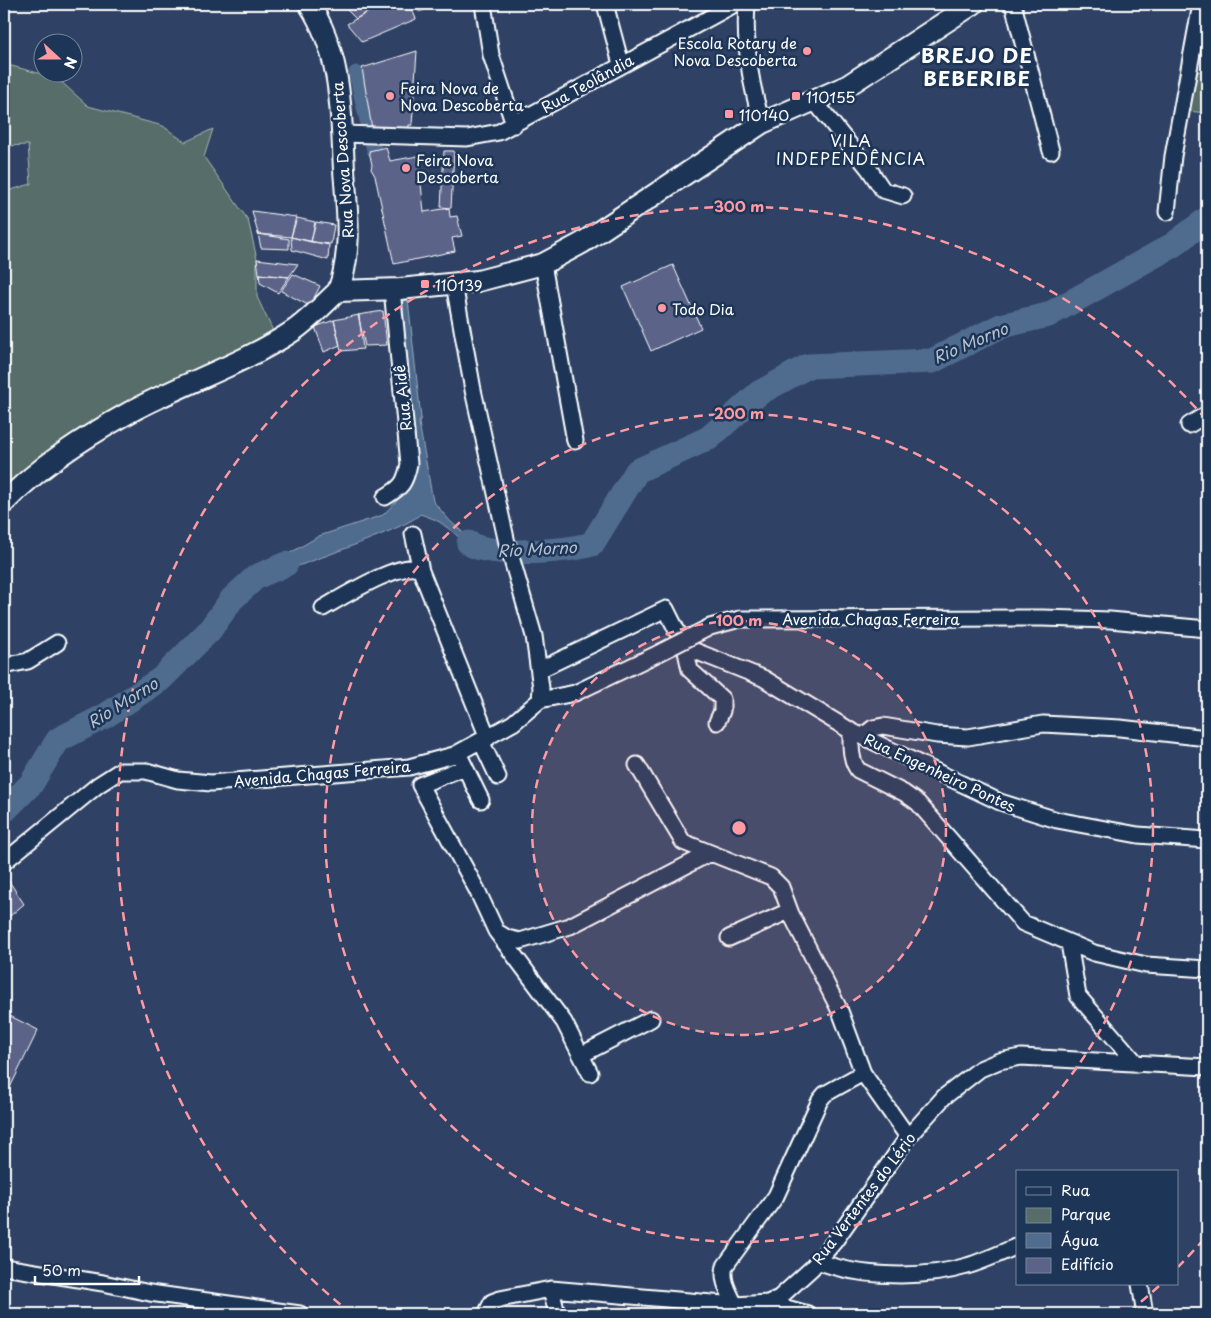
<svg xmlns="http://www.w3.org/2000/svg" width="1211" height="1318" font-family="'Playpen Sans',sans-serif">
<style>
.green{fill:#566d69;stroke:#aab6b4}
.water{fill:#506c8f;stroke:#96a7bc}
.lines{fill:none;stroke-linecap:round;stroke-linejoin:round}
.canal{stroke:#506c8f;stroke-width:15}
.river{stroke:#506c8f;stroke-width:25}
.building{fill:#5b6389;stroke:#fff}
.minor-casing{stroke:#fff;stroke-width:19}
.major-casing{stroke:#fff;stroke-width:24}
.minor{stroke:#1d3557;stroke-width:15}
.major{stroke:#1d3557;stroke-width:20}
.minor-bridge-casing{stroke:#fff;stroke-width:19;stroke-linecap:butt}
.minor-bridge{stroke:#1d3557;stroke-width:15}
.ring{fill:none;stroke:#ff9aa2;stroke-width:2.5;stroke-dasharray:9 6}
.poi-dot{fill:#ff9aa2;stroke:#1d3557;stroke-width:2}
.labels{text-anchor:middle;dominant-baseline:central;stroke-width:5;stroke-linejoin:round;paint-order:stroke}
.poi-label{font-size:15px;fill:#fff;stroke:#1d3557;text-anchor:start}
.street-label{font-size:15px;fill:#fff;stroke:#1d3557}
.neighbourhood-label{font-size:16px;letter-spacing:1px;fill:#fff;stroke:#1d3557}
.water-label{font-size:16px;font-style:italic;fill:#b9c4d2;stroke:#1d3557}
.district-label{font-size:20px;font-weight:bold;letter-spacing:1px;fill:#fff;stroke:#1d3557}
.centre{fill:#ff9aa2;stroke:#1d3557;stroke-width:2.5}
.ring-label{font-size:15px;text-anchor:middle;font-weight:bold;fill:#ff9aa2;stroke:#1d3557;stroke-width:5;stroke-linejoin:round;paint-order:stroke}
</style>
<rect width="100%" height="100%" fill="#2f4265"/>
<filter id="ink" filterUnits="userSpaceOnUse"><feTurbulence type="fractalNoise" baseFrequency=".02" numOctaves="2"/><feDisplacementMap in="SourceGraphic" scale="10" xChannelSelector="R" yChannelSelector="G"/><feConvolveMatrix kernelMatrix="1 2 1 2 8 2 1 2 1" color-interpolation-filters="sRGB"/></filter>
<g filter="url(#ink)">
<!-- green -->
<path class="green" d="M415,4H444L419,12Z
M4,64L57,78L88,106L163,126L185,142L213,129L204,157L248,220L257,259V297L274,333L4,496V192L31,184L28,145L4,146Z
M1207,66V113L1187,111L1195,72L1206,71Z"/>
<!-- water -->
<path class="water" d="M408,300L421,418L419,423L433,501L450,521L469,538L482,544L499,546L501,561C474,556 466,541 445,526C438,520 429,517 420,514C412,527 285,570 260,580L253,575L319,536L383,515L409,488L414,466L399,302Z"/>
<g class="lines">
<!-- canal -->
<path class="canal" d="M356,73L374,150"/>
<!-- river -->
<path class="river" d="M469,543C489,558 567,551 592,544L637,471L709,438L759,393L808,366L932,361L1001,326L1048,315L1173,245L1207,219
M4,811L31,784L58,740L105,716L161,679L209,631L232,599L256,577L286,564"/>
</g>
<!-- building -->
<path class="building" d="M341,4H382L356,19Z
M381,4H410L416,19L362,42L347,24Z
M417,51L412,125H409L408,132L372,129L362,68Z
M386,147L390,161L418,156L424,212L449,208L450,217L457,216L462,236L452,238L455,251L394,264L375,176L371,169L372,165L369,151Z
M444,151H454L451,208L441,207Z
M252,211L296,217L291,237L258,234Z
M297,218L315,222L311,242L291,237Z
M316,222L334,225L331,244L311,242Z
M258,234L289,239V249L261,248Z
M291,237L329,245L328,260L292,250Z
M257,259L298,264L289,277L259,274Z
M673,265L701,328L651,351L623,287Z
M259,274L289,277L278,293L260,283Z
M293,274L320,286L310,306L281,291Z
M383,311L387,345L365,346L358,315Z
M359,315L363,349L341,351L334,320Z
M334,320L340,345L324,352L315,327Z
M5,875L24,904L4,921V877Z
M10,1016L38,1030L4,1100V1030Z"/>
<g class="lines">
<defs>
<path id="minor" d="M483,4L491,55L514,125
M605,4L621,64
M747,4C744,45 750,83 762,123
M1013,4L1051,151
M815,102L869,169L883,190L903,196
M343,134L467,138L499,132L735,4
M1167,212L1173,156L1201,4
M543,264L575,441
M454,284L473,390L507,543L534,636L541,688L540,700
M1189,425L1207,414
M385,497C402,487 405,483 409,464L392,289
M413,534L421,571L488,738
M323,608C339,599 407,556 421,571
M740,619L1042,618L1110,620L1207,629
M685,647L763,678L851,731C851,745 850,759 858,770L904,793L918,803L1023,923L1094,953L1146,965L1207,969
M4,666L28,661L57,643
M539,670L666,609L685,647L690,670L722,699V711L717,722
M851,731L1000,802L1057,820L1138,835L1207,840
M863,736L873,728L883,726L937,735L968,737L1043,724L1120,728L1207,738
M481,741L498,777
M461,759L481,800
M637,765L683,842L771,877L781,887L791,914L840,1011L863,1073L908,1137
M465,767L420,785L477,890L496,931L564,1022L590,1073
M4,862L98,785L120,771H146L178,780L211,783L409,767L454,755L513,723L540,700L575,693L659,653
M497,932L507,938L520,941L570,926L710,853
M729,938L789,911
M1069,943L1078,996L1137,1064
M581,1055L651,1019
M818,1261C859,1278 924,1279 967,1266C984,1261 1001,1253 1017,1246
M4,1267L103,1283L150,1293L300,1314
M1140,1284L1145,1314
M551,1289L557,1314
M768,1303L808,1314
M735,1305C729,1292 721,1280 725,1266L776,1196L820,1100L825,1094L863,1073
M486,1314L492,1302L500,1299L551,1289L735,1305L768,1303L779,1298L812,1268L834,1242L908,1137L944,1097L980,1069L999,1061L1021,1057L1207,1067"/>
<path id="major" d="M309,4C342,54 341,112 344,170C347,210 353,252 338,291
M4,503C39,466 85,437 130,412C183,383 242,365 293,331C309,320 324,304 338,291L400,289L478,281L543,264L582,243L762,123L847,86L973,4"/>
</defs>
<!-- minor casing -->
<use href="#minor" class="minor-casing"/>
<!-- major casing -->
<use href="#major" class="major-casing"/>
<!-- minor -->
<use href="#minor" class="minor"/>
<!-- major -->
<use href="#major" class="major"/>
<defs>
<path id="minor-bridge" d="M659,653L710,627L740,619"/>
</defs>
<!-- minor-bridge casing -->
<use href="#minor-bridge" class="minor-bridge-casing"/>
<!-- minor-bridge -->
<use href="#minor-bridge" class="minor-bridge"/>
</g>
</g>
<!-- distance rings -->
<circle cx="739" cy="828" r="207" fill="#ff9aa2" fill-opacity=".12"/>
<g class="ring">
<circle cx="739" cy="828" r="207"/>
<circle cx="739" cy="828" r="414"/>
<path d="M1204 1239A621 621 0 0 1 1178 1267M1159 1286A621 621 0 0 1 1126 1314M352 1314A621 621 0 1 1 1204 417"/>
</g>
<!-- markers -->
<g class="poi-dot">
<circle cx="807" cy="51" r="5"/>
<circle cx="390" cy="96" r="5"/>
<rect x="791" y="91" width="10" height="10" rx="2.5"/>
<rect x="724" y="109" width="10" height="10" rx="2.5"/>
<circle cx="406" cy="168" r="5"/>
<rect x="420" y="279" width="10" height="10" rx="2.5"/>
<circle cx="662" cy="308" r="5"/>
</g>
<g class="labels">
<!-- poi labels -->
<g class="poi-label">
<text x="797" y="42" text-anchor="end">Escola Rotary de<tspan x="797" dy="17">Nova Descoberta</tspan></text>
<text x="400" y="87">Feira Nova de<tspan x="400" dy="17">Nova Descoberta</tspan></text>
<text x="806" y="96">110155</text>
<text x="739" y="114">110140</text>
<text x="416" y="159">Feira Nova<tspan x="416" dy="17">Descoberta</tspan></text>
<text x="435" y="284">110139</text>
<text x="672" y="308">Todo Dia</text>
</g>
<!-- street labels -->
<g class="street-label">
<text transform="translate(587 83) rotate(-29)">Rua Teolândia</text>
<text transform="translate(342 160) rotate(-94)">Rua Nova Descoberta</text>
<text transform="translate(402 398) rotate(-96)">Rua Aidê</text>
<text x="871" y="618">Avenida Chagas Ferreira</text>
<text transform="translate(940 772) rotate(25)">Rua Engenheiro Pontes</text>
<text transform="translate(322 773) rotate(-5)">Avenida Chagas Ferreira</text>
<text transform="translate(863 1198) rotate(-53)">Rua Vertentes do Lério</text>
</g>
<!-- neighbourhood labels -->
<g class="neighbourhood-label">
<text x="851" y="140">VILA<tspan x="851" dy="18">INDEPENDÊNCIA</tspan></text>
</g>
<!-- water labels -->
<g class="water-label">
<text transform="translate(970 342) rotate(-23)">Rio Morno</text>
<text transform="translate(537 548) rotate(-3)">Rio Morno</text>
<text transform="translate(122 702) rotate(-32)">Rio Morno</text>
</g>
<!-- district labels -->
<g class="district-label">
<text x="977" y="55">BREJO DE<tspan x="977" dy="23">BEBERIBE</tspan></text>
</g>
</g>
<circle cx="739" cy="828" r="8" class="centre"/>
<g class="ring-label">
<text x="739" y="212">300 m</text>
<text x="739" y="419">200 m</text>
<text x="739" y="626">100 m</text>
</g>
<!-- margin -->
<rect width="1211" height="1318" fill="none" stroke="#1d3557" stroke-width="20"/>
<rect x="10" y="10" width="1191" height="1298" fill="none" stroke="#fff" stroke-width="2" filter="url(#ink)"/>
<!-- legend -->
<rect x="1016" y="1170" width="162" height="115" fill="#1d3557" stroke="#77869a"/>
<rect x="1026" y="1187" width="25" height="8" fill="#1d3557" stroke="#77869a"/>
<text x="1061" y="1196" font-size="15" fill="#ffffff">Rua</text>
<rect x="1026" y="1208" width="25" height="15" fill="#566d69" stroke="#77869a"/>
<text x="1061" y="1220" font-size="15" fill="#ffffff">Parque</text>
<rect x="1026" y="1233" width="25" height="15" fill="#506c8f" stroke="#77869a"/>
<text x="1061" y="1246" font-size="15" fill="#ffffff">Água</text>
<rect x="1026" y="1258" width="25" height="15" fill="#5b6389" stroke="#77869a"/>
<text x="1061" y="1270" font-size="15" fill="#ffffff">Edifício</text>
<!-- north arrow -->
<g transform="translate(58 58) rotate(111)"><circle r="24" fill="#1d3557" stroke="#77869a"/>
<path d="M0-4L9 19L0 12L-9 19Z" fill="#ff9aa2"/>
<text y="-8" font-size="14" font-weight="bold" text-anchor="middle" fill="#ffffff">N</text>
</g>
<!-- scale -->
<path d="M35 1276v8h104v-8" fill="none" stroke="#ffffff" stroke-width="2.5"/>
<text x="42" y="1276" font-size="15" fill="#ffffff" stroke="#1d3557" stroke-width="4" paint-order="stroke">50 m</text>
</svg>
